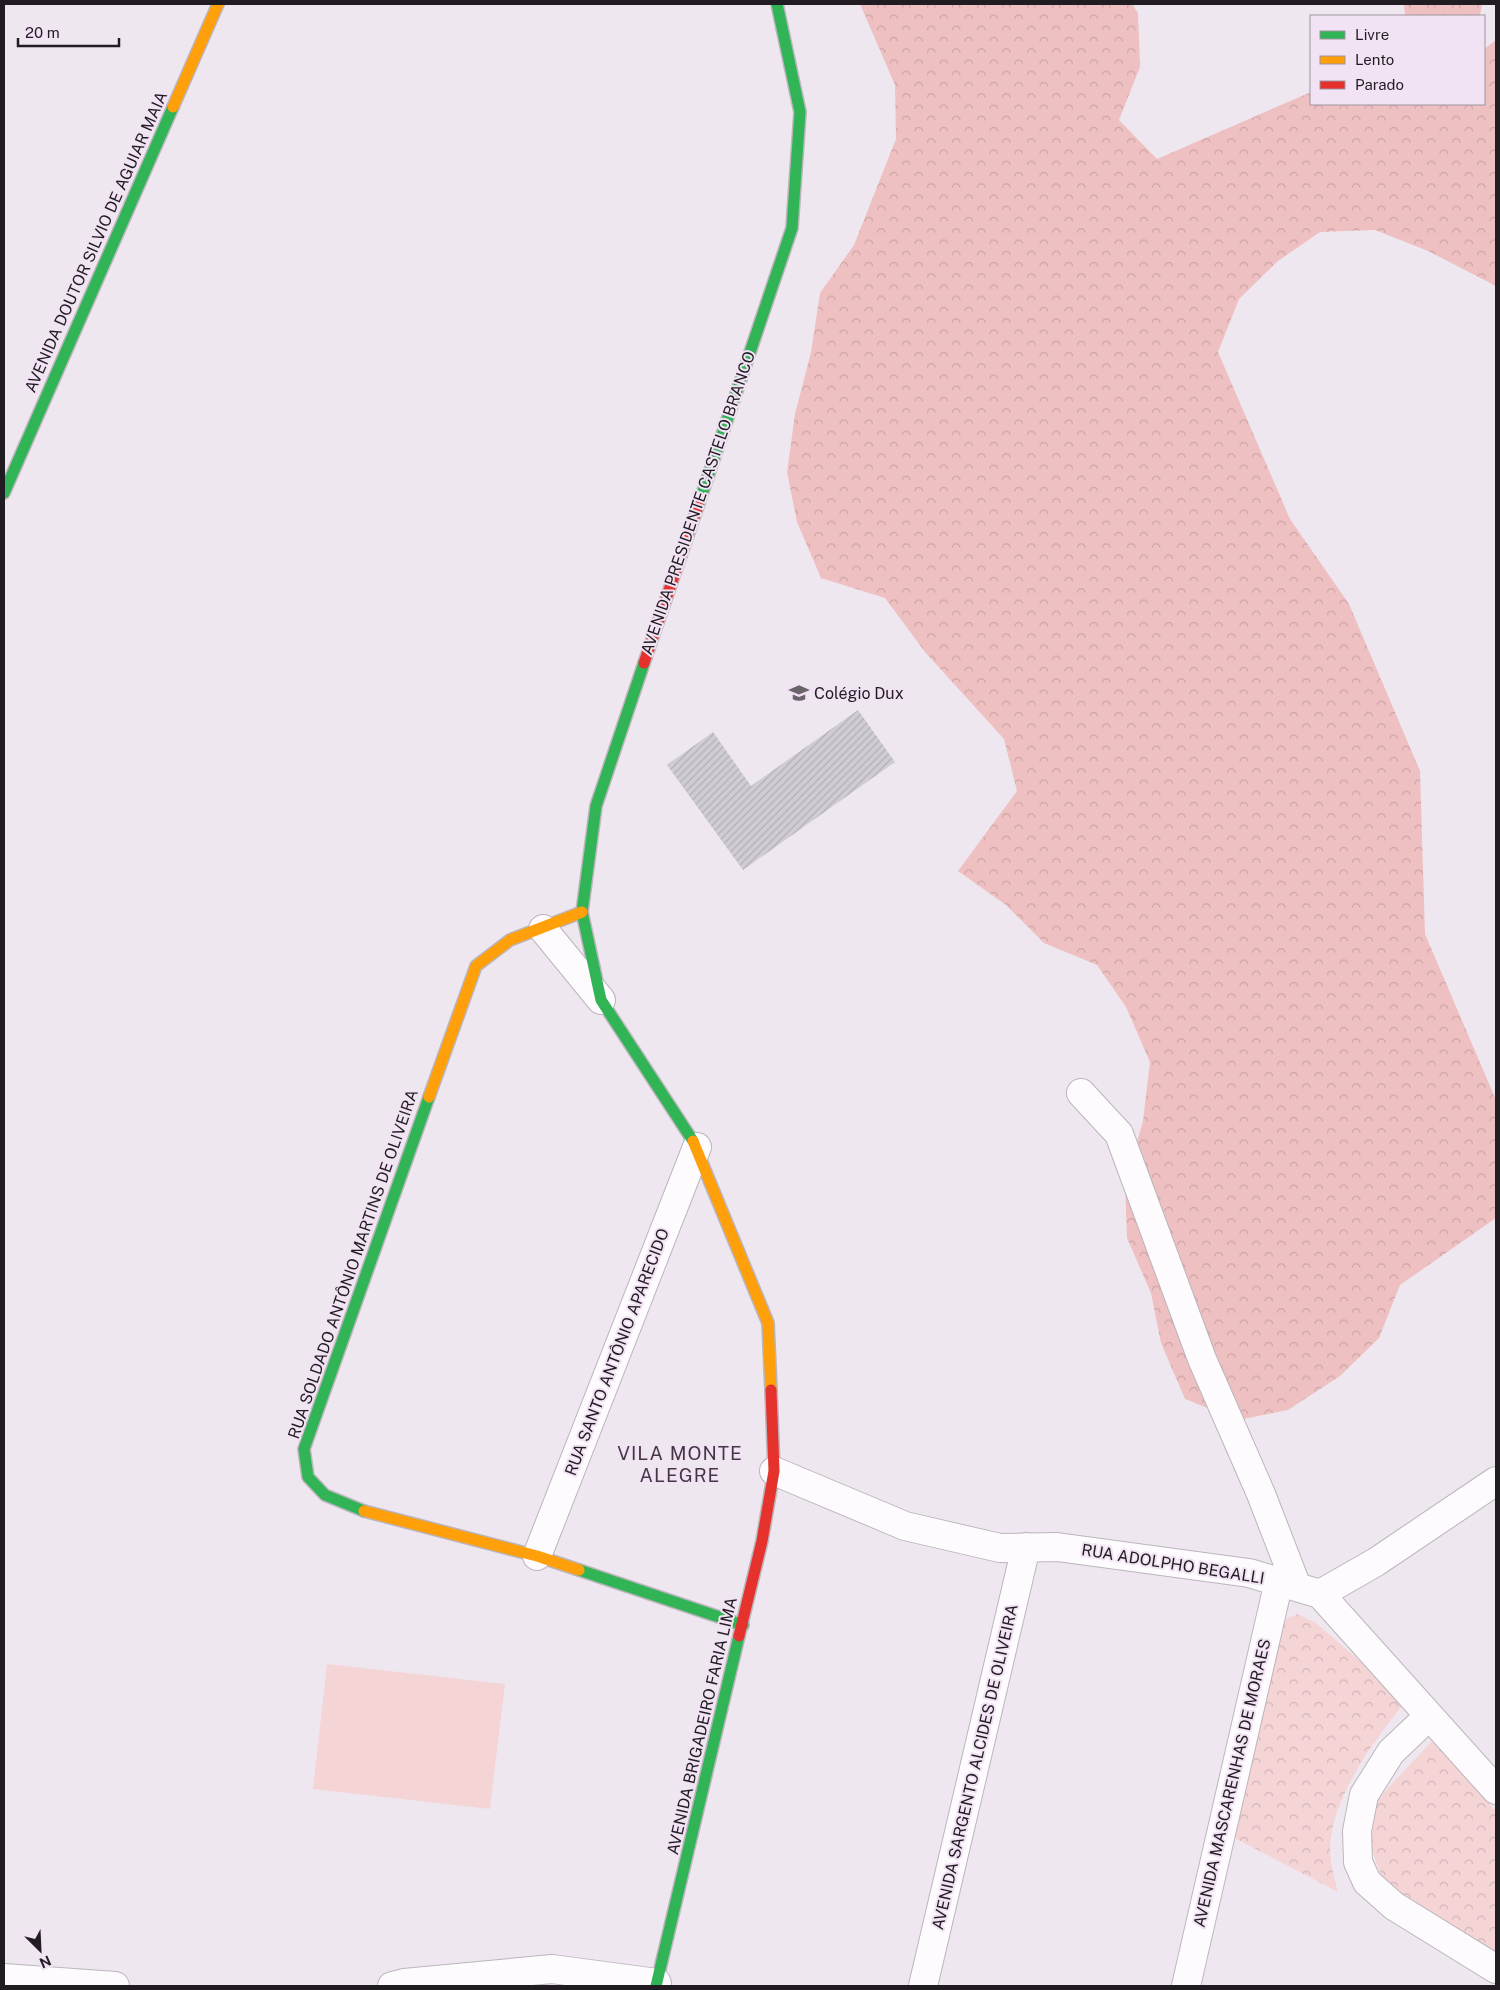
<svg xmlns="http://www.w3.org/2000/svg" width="1500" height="1990" font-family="'Public Sans',sans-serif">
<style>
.forest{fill:url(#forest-crowns)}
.park{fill:url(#park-crowns)}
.pitch{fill:#f5d4d6}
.building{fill:url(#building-hatch)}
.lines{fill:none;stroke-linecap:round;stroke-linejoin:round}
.street-casing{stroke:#bbb5bc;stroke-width:30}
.fast-casing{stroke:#bbb5bc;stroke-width:14}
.slow-casing{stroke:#bbb5bc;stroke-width:14}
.jam-casing{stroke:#bbb5bc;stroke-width:14}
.street{stroke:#fdfbfd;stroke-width:28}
.fast{stroke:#30b455;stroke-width:11}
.slow{stroke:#ff9f0a;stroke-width:11}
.jam{stroke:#e5322d;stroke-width:11}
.labels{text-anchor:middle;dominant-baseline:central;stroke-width:4;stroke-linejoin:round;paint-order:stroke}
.street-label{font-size:16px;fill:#211c22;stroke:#f2e3f4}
.poi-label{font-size:16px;fill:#211c22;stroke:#f2e3f4;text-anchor:start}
.quarter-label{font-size:19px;letter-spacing:1px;fill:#433744;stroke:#f2e3f4}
</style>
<defs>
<pattern id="forest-crowns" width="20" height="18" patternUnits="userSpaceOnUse" patternTransform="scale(1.25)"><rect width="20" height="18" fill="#eec0c1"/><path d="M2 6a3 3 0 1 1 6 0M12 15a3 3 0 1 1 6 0" fill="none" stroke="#cca4a6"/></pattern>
<pattern id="park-crowns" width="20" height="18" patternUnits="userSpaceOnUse" patternTransform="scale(1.25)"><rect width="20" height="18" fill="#f5d4d6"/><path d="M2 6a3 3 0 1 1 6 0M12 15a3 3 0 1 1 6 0" fill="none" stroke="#d2b5b7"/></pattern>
<pattern id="building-hatch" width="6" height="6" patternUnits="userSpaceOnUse" patternTransform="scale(1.25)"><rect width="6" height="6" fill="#d0ccd3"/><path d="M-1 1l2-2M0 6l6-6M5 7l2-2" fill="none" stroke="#b2afb5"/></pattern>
</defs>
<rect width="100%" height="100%" fill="#efe7f0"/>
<!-- forest -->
<path class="forest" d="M860,4H1132L1138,13L1140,67L1119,120L1157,159L1311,92V104H1484V49L1496,40V286L1428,251L1375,230L1320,232L1278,261L1239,299L1218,352L1290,519L1349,604L1420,771L1425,934L1496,1100V1218L1400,1285L1379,1338L1340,1376L1288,1410L1238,1420L1185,1399L1161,1343L1151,1293L1127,1238L1125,1183L1143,1121L1150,1062L1126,1007L1097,965L1044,943L1006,905L958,871L1017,791L1004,739L925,652L885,598L821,578L797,522L787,472L795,414L811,352L820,293L854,245L896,139L895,85Z
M1404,4H1482L1480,16H1405Z"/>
<!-- park -->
<path class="park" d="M1298,1614L1316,1623L1406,1701C1375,1739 1333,1795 1330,1846C1330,1862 1334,1877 1338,1892L1229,1835L1274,1636L1286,1619Z
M1432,1741L1496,1811V1956L1439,1920L1383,1880L1369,1843L1374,1803Z"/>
<!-- pitch -->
<path class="pitch" d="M327,1664L505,1684L490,1809L313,1789Z"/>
<!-- building -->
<path class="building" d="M858,710L895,762L743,870L667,765L713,732L751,786Z"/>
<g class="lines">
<defs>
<path id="street" d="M543,929L601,1000
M1081,1093L1119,1134L1202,1359L1261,1494L1297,1587
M774,1471L905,1526L1000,1548L1057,1547L1249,1573L1320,1594L1496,1790
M537,1556L697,1147
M1320,1594L1376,1562L1496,1481
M1429,1716L1391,1752L1364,1795L1357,1831L1358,1862L1367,1882L1394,1906L1496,1969
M4,1978L115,1986
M392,1986L404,1983L552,1969L657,1983
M923,1986L1026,1547
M1186,1986L1279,1581"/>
<path id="fast" d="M4,493L173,107
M698,506L792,228L800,112L777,4
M644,663L596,806L582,912L601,1000L693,1141
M364,1511L325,1495L308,1477L304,1449L429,1097
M579,1570L743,1625
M656,1986L739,1636"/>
<path id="slow" d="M173,107L218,4
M429,1097L476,966L510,940L582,912
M693,1141L768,1323L771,1390
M364,1511L537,1556L579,1570"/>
<path id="jam" d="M644,663L698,506
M739,1636L762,1541L774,1471L771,1390"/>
</defs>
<!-- street casing -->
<use href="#street" class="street-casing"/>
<!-- fast casing -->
<use href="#fast" class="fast-casing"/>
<!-- slow casing -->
<use href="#slow" class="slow-casing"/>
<!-- jam casing -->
<use href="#jam" class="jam-casing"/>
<!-- street -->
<use href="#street" class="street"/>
<!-- fast -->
<use href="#fast" class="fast"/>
<!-- slow -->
<use href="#slow" class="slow"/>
<!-- jam -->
<use href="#jam" class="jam"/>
</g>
<!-- icons -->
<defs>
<symbol id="school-bare" viewBox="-9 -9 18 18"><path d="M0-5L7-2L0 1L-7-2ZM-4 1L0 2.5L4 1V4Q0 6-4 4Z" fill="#69636a" stroke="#f2e3f4" stroke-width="2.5" paint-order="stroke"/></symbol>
</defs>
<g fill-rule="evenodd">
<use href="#school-bare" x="785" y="679" width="28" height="28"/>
</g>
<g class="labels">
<!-- street labels -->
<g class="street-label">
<text transform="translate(96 242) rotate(-66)">AVENIDA DOUTOR SILVIO DE AGUIAR MAIA</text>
<text transform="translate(698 503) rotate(-71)">AVENIDA PRESIDENTE CASTELO BRANCO</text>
<text transform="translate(353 1264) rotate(-71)">RUA SOLDADO ANTÔNIO MARTINS DE OLIVEIRA</text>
<text transform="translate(617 1352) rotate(-69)">RUA SANTO ANTÔNIO APARECIDO</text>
<text transform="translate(1173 1564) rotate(9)">RUA ADOLPHO BEGALLI</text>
<text transform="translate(702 1726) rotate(-77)">AVENIDA BRIGADEIRO FARIA LIMA</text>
<text transform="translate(975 1767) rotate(-77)">AVENIDA SARGENTO ALCIDES DE OLIVEIRA</text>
<text transform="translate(1232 1783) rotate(-77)">AVENIDA MASCARENHAS DE MORAES</text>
</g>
<!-- poi labels -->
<g class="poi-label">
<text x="814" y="693">Colégio Dux</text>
</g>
<!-- quarter labels -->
<g class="quarter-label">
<text x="680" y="1453">VILA MONTE<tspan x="680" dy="22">ALEGRE</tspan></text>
</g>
</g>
<!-- border -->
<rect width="1500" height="1990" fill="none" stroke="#211c22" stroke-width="10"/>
<!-- legend -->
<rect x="1310" y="15" width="175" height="90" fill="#f2e3f4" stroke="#9e93a0"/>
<rect x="1320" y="31" width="25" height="8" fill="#30b455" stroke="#9e93a0"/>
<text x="1355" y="40" font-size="15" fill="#211c22">Livre</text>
<rect x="1320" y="56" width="25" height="8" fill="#ff9f0a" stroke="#9e93a0"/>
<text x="1355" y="65" font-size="15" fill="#211c22">Lento</text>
<rect x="1320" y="81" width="25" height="8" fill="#e5322d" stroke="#9e93a0"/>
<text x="1355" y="90" font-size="15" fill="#211c22">Parado</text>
<!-- north arrow -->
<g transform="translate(40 1950) rotate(156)" stroke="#f2e3f4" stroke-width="4" paint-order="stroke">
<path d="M0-4L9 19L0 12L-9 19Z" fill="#211c22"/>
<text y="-8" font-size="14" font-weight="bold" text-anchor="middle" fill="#211c22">N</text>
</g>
<!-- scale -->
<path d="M18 38v8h101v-8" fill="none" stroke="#211c22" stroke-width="2.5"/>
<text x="25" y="38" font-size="15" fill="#211c22" stroke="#f2e3f4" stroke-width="4" paint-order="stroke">20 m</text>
</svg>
